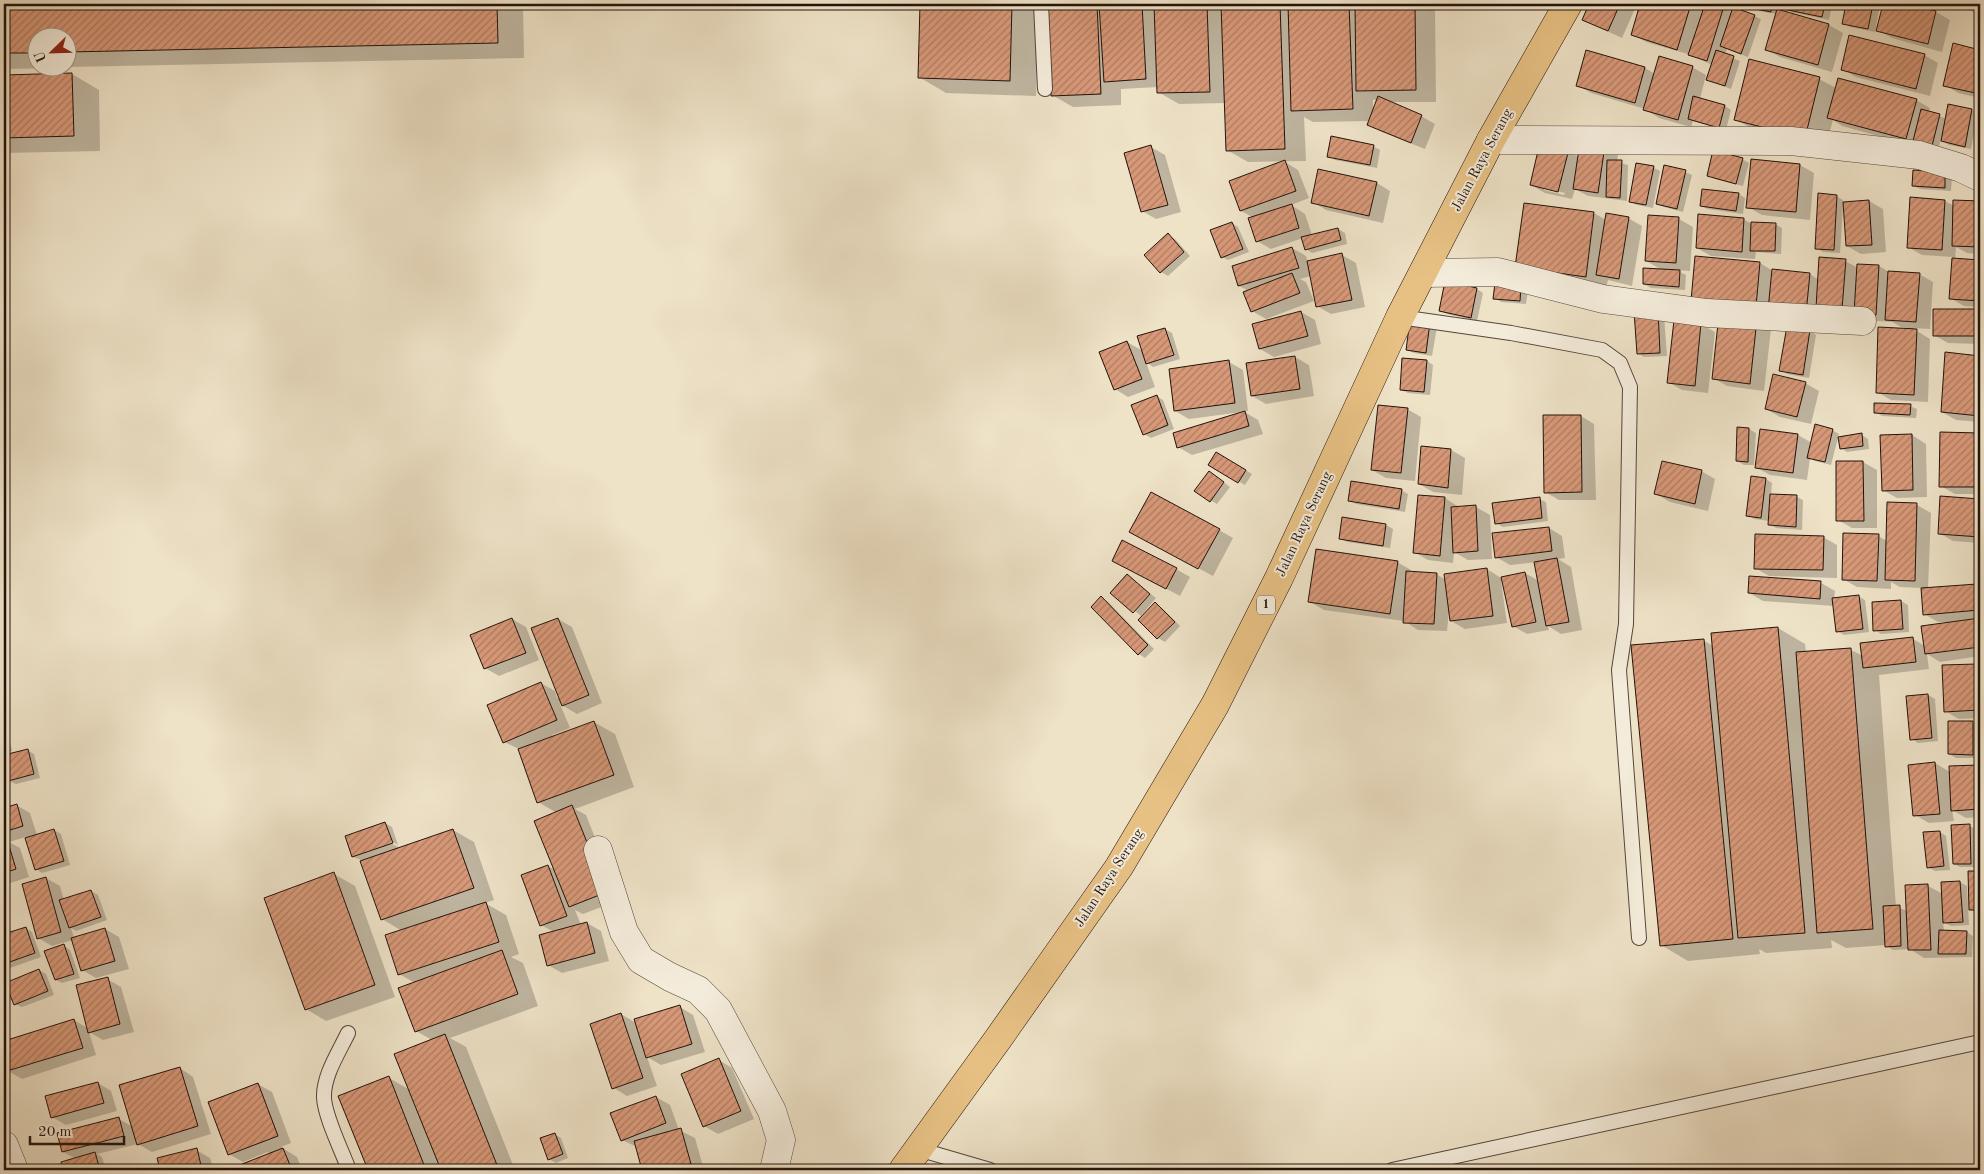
<svg xmlns="http://www.w3.org/2000/svg" width="1984" height="1174" font-family="'Old Standard TT',serif">
<style>
.shadow{fill:#0003;fill-rule:evenodd}
.building{fill:url(#building-hatch);stroke:#22120b}
.lines{fill:none;stroke-linecap:round;stroke-linejoin:round}
.lane-casing{stroke:#55463a;stroke-width:16}
.street-casing{stroke:#55463a;stroke-width:29}
.highway-casing{stroke:#22120b;stroke-width:29}
.lane{stroke:#f4ecdb;stroke-width:14}
.street{stroke:#f4ecdb;stroke-width:28}
.highway{stroke:#e7c184;stroke-width:28}
.labels{text-anchor:middle;dominant-baseline:central;stroke-width:4;stroke-linejoin:round;paint-order:stroke}
.shield{fill:#f4ecdb;stroke:#615349;stroke-width:1}
.shield-label{font-size:12px;font-weight:bold;fill:#22120b}
.street-label{font-size:14px;fill:#22120b;stroke:#f4ecdb}
</style>
<defs>
<pattern id="building-hatch" width="6" height="6" patternUnits="userSpaceOnUse" patternTransform="scale(1.25)"><rect width="6" height="6" fill="#d89979"/><path d="M-1 1l2-2M0 6l6-6M5 7l2-2" fill="none" stroke="#af7b61"/></pattern>
</defs>
<rect width="100%" height="100%" fill="#eee2c7"/>
<filter id="stains"><feTurbulence type="fractalNoise" baseFrequency=".004" numOctaves="4"/><feColorMatrix values="0 0 0 0 .2 0 0 0 0 .09 0 0 0 0 .02 0 0 0 .5 -.17"/></filter>
<radialGradient id="worn" r=".72"><stop offset=".6" stop-color="#630" stop-opacity="0"/><stop offset="1" stop-color="#630" stop-opacity=".3"/></radialGradient>
<!-- shadow -->
<path class="shadow" d="M4,4H523L524,58L68,67V38H38V68H61L4,69Z
M921,4H1039L1036,96L946,93L919,77Z
M1048,4H1148L1156,8V4H1219L1222,6V4H1433L1435,5L1436,102H1388L1421,116L1435,124L1425,149L1382,132L1368,124L1370,121L1313,122L1304,117L1306,161L1248,162L1227,150L1226,103L1179,104L1158,92V87L1121,89V105L1073,107L1052,95ZM1373,99L1377,101L1373,113Z
M1590,4H1637L1622,38L1583,20Z
M1642,4H1699L1705,7L1706,4H1713L1733,12L1754,16L1761,19L1748,57L1727,49L1725,55L1740,61L1731,89L1708,80L1712,65L1691,55L1646,42L1632,34Z
M1753,4H1780L1778,10L1829,25L1843,33L1832,72L1780,57L1766,49L1776,14L1759,11L1753,7Z
M1786,4H1828L1832,6L1829,20L1791,12L1785,8Z
M1847,4H1880L1875,32L1850,27L1843,23Z
M1885,4H1903L1936,12L1950,20L1942,52L1892,38L1878,30Z
M1947,4H1977L1975,12Z
M1954,45L1980,51V98L1958,93L1945,85Z
M1587,51L1645,68L1655,74L1692,67L1706,75L1700,99L1725,106L1731,110L1726,130L1693,121L1691,127L1659,118L1645,109L1591,93L1577,85Z
M1924,55L1938,63L1930,96L1856,77L1842,69Z
M72,74L99,90L100,151L4,153V76Z
M1819,79L1836,88L1916,100L1930,108L1929,112L1947,119L1972,110L1978,114L1971,149L1949,145L1941,140L1937,152L1842,126L1833,120L1825,149L1756,131L1735,119Z
M1373,146L1380,150L1377,168L1335,160L1328,156Z
M1151,147L1165,155L1181,212L1156,219L1142,211Z
M1605,147L1618,155L1617,162L1628,165L1627,201L1588,196L1575,189L1572,199L1545,193L1531,185L1568,151L1579,157ZM1544,188L1565,193L1564,195L1544,190Z
M1742,159L1749,163L1743,186L1715,179L1708,175Z
M1752,161L1800,165L1814,173L1810,220L1762,215L1748,207Z
M1285,162L1298,170L1309,198L1291,205L1305,214L1312,235L1338,229L1345,233L1347,244L1312,253L1306,249L1303,238L1271,249L1257,241L1254,218L1241,211Z
M1637,165L1654,168L1660,171L1653,208L1637,205L1630,201Z
M1685,172L1692,175L1683,212L1664,207L1657,204Z
M1945,173L1952,177L1951,191L1920,189L1914,186Z
M1377,183L1390,191L1383,223L1326,210L1313,202Z
M1739,194L1745,198L1743,214L1708,209L1701,206Z
M1836,196L1843,200V203L1869,201L1883,209L1886,252L1861,254L1847,246L1844,206H1843L1840,253L1823,252L1816,248Z
M1945,201L1954,206V201L1980,202V254L1967,253L1956,247L1955,259L1980,261V307L1964,306L1950,298L1953,257L1922,255L1908,247Z
M1525,204L1594,213L1606,220L1628,218L1642,226L1632,286L1608,280L1606,288L1537,279Z
M1679,219L1693,227L1690,271L1676,270L1686,275L1685,290L1651,288L1644,284L1664,271L1646,261Z
M1743,219L1752,224H1775L1782,228L1781,254L1756,252L1755,259L1711,256L1697,248Z
M1232,223L1238,227L1249,252L1228,260L1222,257Z
M1168,235L1175,239L1190,256L1168,276L1161,272L1146,255Z
M1292,248L1306,256L1308,262L1342,255L1356,263L1365,307L1331,314L1317,306L1311,276L1300,279L1306,282L1314,301L1266,319L1252,311L1249,291L1239,286Z
M1845,261L1858,268L1879,266L1889,272L1919,274L1933,282L1930,329L1912,328L1930,339L1928,402L1891,400L1877,392L1908,328L1901,327L1892,322L1706,309L1760,263L1773,271L1810,274L1819,280Z
M1446,283L1477,289L1483,293L1477,321L1447,314L1440,310Z
M1528,290L1526,304L1501,302L1495,298Z
M1934,310H1980V344L1948,343L1934,335Z
M1301,312L1315,320L1321,344L1274,357L1260,349Z
M1636,312L1664,315L1667,356L1644,357L1638,353Z
M1411,321L1437,327L1432,356L1414,353L1407,350Z
M1757,321L1771,329L1764,391L1727,386L1713,378Z
M1701,324L1715,332L1708,393L1682,390L1668,382Z
M1165,329L1172,333L1180,359L1153,367L1146,362L1155,387L1128,397L1115,389L1127,342L1143,351Z
M1810,331L1816,335L1809,378L1787,374L1781,370Z
M1947,353L1980,357V422L1956,420L1942,412Z
M1295,357L1309,365L1314,396L1266,404L1252,396Z
M1427,361L1433,365L1430,395L1408,393L1401,390Z
M1229,362L1243,370L1248,411H1243L1258,420L1263,434L1192,455L1178,447L1242,412L1189,419L1175,411Z
M1805,383L1819,391L1811,424L1780,417L1766,409Z
M1156,396L1163,400L1174,429L1151,438L1144,434Z
M1910,406L1917,409L1916,418L1882,416L1875,412Z
M1407,409L1421,417L1415,481L1386,478L1372,470Z
M1581,416L1594,424L1596,500H1559L1545,492Z
M1738,429H1749L1756,433L1754,465H1744L1737,461Z
M1832,430L1839,434L1831,465L1815,461L1810,458L1807,480L1770,475L1756,467L1798,435L1812,443Z
M1979,434L1980,494H1955L1941,486Z
M1862,435L1868,439L1869,449L1847,452L1841,448Z
M1912,435L1926,444L1927,497L1897,498L1883,490Z
M1451,450L1465,458L1462,495L1433,492L1419,484Z
M1217,453L1252,474L1245,485L1210,465Z
M1863,462L1877,470V528H1852L1838,520L1837,463Z
M1701,471L1715,479L1708,511L1670,502L1656,494Z
M1215,476L1230,487L1217,504L1210,500Z
M1766,479L1772,483L1771,495L1797,497L1803,500L1802,530L1776,528L1769,524V521L1754,519L1747,515Z
M1401,490L1408,494L1405,512L1356,504L1349,500Z
M1941,497L1980,500V543L1953,541L1939,533Z
M1445,498L1459,507H1476L1490,515L1492,559L1468,560L1454,552L1453,563L1428,560L1414,552Z
M1539,499L1546,502L1548,521L1503,527L1496,523Z
M1917,505L1931,513L1928,589L1977,585L1980,587V656L1940,662L1927,654L1929,669L1879,675L1896,907L1908,911L1928,886L1943,894L1960,882L1967,886L1969,925L1951,926L1943,922L1944,932H1967L1973,936L1972,957L1924,958L1910,949L1893,950L1886,945L1846,948L1831,940L1832,948L1766,953L1759,949L1760,954L1688,961L1661,945L1703,640L1713,646L1778,628L1805,644L1806,653L1851,650L1863,656L1913,639L1925,646L1948,624L1947,622H1938L1924,614L1922,588L1900,587L1891,582V589L1857,587L1843,579L1878,536L1887,541Z
M1343,519L1386,525L1393,529L1390,548L1347,542L1340,538Z
M1549,528L1562,536L1565,558L1558,559L1571,567L1582,630L1561,634L1548,626L1549,630L1527,634L1513,626L1503,580L1501,581L1507,623L1465,629L1451,621L1449,611L1447,631L1418,630L1404,621L1324,610L1310,602L1397,562L1411,570V573L1436,574L1446,580L1487,569L1501,578L1525,573L1539,581L1536,562L1510,565L1496,557Z
M1219,530L1233,538L1213,576L1145,540Z
M1823,537L1837,545V578L1769,576L1755,568Z
M1127,568L1176,569L1190,577L1180,596Z
M1127,575L1156,598L1141,616L1112,592Z
M1821,583L1835,591L1834,599L1858,596L1865,600L1869,632L1844,635L1837,631L1834,606L1763,601L1749,593Z
M1101,598L1108,602L1154,649L1145,658L1139,654L1092,607Z
M1901,601L1908,605L1909,632L1881,634L1875,630L1873,603Z
M1155,604L1162,608L1180,626L1165,642L1158,638L1140,620Z
M512,619L526,627L539,660L499,676L485,668Z
M558,619L572,627L602,703L577,714L560,704L570,728L552,735L553,737L594,722L615,734L634,787L575,809L586,815L620,900L583,914L575,910L581,925L587,923L601,931L609,961L562,973L548,965L554,932L541,925L548,866L555,870L557,813L538,802L519,749L504,742L541,683L555,691L557,698L559,697Z
M1977,665L1980,667V718L1959,719L1945,711Z
M1928,695L1935,699L1938,741L1918,743L1912,739L1908,697Z
M4,717L12,751L4,753Z
M1949,722L1973,723L1980,727V758H1956L1949,754Z
M27,750L34,754L40,778L16,784L9,781L4,757Z
M1935,763L1950,772L1978,766L1980,767V817L1966,818L1952,810L1954,821L1929,823L1915,815Z
M16,805L30,813L37,835L54,830L61,834L70,865L42,873L36,869L26,837L9,842L20,848L29,877L4,885V809Z
M385,823L392,827L398,845L388,839L387,841L400,848L453,830L474,842L494,900L485,903L506,915L519,954L511,957L523,963L538,1006L450,1038L466,1047L515,1170H369L340,1097L389,1078L410,1090L432,1040L416,1031L415,983L399,974L402,931L382,919L361,860L353,857L347,837Z
M1969,826L1976,829L1977,867H1960L1954,864Z
M1940,832L1946,836L1950,870L1935,871L1928,867Z
M1969,872H1980V915L1969,908H1970Z
M334,874L355,886L395,997L326,1021L306,1009Z
M46,878L60,886L64,900L91,891L98,895L107,920L76,931L71,928L74,938L105,929L119,937L129,969L96,978L82,970L73,940L52,946L38,938Z
M26,928L32,932L41,957L10,968L4,965V936Z
M64,946L70,950L80,978L62,983L56,980Z
M39,970L46,974L54,995L22,1007L15,1004Z
M107,979L121,987L134,1032L103,1040L89,1032L96,1055L22,1079L8,1071L4,1057V1042L74,1020L89,1029Z
M680,1007L693,1015L705,1052L661,1065L647,1057L657,1086L627,1096L614,1088L591,1025L621,1014L636,1023Z
M719,1060L732,1068L754,1119L718,1134L704,1126Z
M180,1068L193,1077L211,1134L152,1152L138,1144L97,1154L102,1157L106,1170H64L62,1163L76,1159L63,1152L119,1119L133,1127Z
M98,1083L111,1091L117,1111L66,1125L52,1117Z
M258,1084L272,1092L291,1143L281,1147L297,1157L302,1170H234L233,1169L269,1155L268,1152L243,1162L229,1154Z
M656,1097L670,1105L679,1130L695,1138L704,1170H643L637,1147L622,1140Z
M554,1134L561,1138L568,1158L556,1163L549,1159Z
M196,1150L210,1158L214,1170H161L158,1159Z"/>
<!-- building -->
<path class="building" d="M4,4H497L498,43L68,52V38H38V53H4Z
M920,4H1012L1010,81L918,78Z
M1047,4H1097L1101,94L1051,96Z
M1099,4H1142L1146,79L1104,82Z
M1154,4H1207L1210,92L1157,93Z
M1221,4H1280L1285,149L1226,151Z
M1288,4H1349L1353,109L1291,111Z
M1355,4H1415L1416,90L1356,91Z
M1589,4H1620L1608,31L1582,20Z
M1640,4H1691L1677,50L1631,35Z
M1705,4L1724,6L1707,61L1688,55Z
M1752,4H1772L1771,12L1751,8Z
M1784,4H1825L1822,17L1783,9Z
M1846,4H1873L1868,29L1842,24Z
M1883,4H1908L1936,11L1928,44L1876,31Z
M1733,7L1755,15L1741,54L1720,46Z
M1777,9L1829,24L1818,65L1765,50Z
M1849,35L1925,54L1916,89L1841,70Z
M1953,43L1980,50V94L1943,86Z
M1586,50L1645,67L1635,103L1576,86Z
M1716,50L1734,56L1725,86L1706,80Z
M1659,56L1693,66L1678,120L1643,110Z
M1749,59L1820,77L1805,138L1734,120Z
M72,73L74,136L4,138V75Z
M1838,78L1917,99L1906,139L1827,118Z
M1378,96L1422,115L1411,143L1367,125Z
M1693,96L1725,105L1719,128L1688,119Z
M1948,104L1972,109L1965,147L1941,141Z
M1921,109L1940,114L1931,150L1912,145Z
M1331,136L1374,145L1370,165L1327,157Z
M1540,142L1569,149L1558,192L1530,185Z
M1580,142L1605,145L1598,193L1573,189Z
M1151,145L1168,205L1141,212L1124,153Z
M1713,150L1743,158L1736,184L1707,176Z
M1751,159L1800,164L1796,212L1746,208Z
M1285,160L1296,191L1240,211L1229,181Z
M1607,160H1622L1620,198L1606,197Z
M1636,163L1654,166L1646,205L1629,202Z
M1664,165L1686,170L1677,209L1656,204Z
M1318,169L1377,182L1369,216L1311,203Z
M1913,170L1945,172V188L1912,186Z
M1702,189L1739,193L1736,211L1700,206Z
M1818,193L1837,195L1834,250L1815,249Z
M1910,197L1945,200L1942,250L1907,248Z
M1869,200L1872,245L1846,246L1843,202Z
M1953,200L1980,201V247L1952,246Z
M1524,203L1594,212L1586,277L1515,267Z
M1292,204L1299,228L1256,242L1248,218Z
M1606,213L1629,217L1619,279L1596,275Z
M1698,214L1744,218L1742,252L1696,248Z
M1648,215L1679,217L1676,263L1645,261Z
M1232,222L1243,249L1221,258L1210,230Z
M1751,222L1776,223L1775,251H1750Z
M1338,228L1341,240L1305,250L1301,237Z
M1168,233L1184,252L1160,273L1144,255Z
M1292,247L1299,268L1238,286L1232,266Z
M1342,253L1352,300L1316,307L1307,261Z
M1695,256L1760,262L1756,307L1691,301Z
M1819,257L1846,259L1842,309L1816,308Z
M1952,258L1980,260V301L1949,299Z
M1857,264L1879,265L1876,315L1854,313Z
M1643,268L1680,270L1679,287L1643,284Z
M1772,269L1810,273L1806,314L1768,310Z
M1888,271L1920,273L1916,322L1885,320Z
M1292,273L1300,293L1251,312L1243,292Z
M1445,281L1477,288L1471,318L1439,311Z
M1495,283L1521,285L1520,301L1493,299Z
M1933,309H1980V336H1933Z
M1658,310L1660,353L1637,354L1634,311Z
M1301,311L1308,336L1259,349L1252,324Z
M1719,314L1757,319L1750,384L1712,379Z
M1410,320L1430,322L1426,353L1406,350Z
M1674,320L1701,323L1695,386L1667,383Z
M1787,326L1810,330L1803,375L1779,371Z
M1878,327L1917,329L1914,395L1876,393Z
M1165,328L1174,355L1146,364L1137,336Z
M1127,341L1142,379L1114,390L1099,352Z
M1945,352L1980,356V416L1941,412Z
M1295,356L1300,389L1251,396L1246,363Z
M1402,358L1427,360L1424,392L1400,390Z
M1229,360L1235,403L1174,411L1169,369Z
M1773,374L1806,382L1797,417L1765,409Z
M1157,395L1168,425L1143,435L1131,405Z
M1874,403L1911,404L1910,415L1874,413Z
M1378,405L1408,408L1401,473L1371,470Z
M1245,411L1249,426L1177,448L1173,433Z
M1543,415H1581L1582,492L1544,493Z
M1815,424L1833,429L1825,462L1807,458Z
M1737,427L1749,428L1748,462L1736,461Z
M1760,429L1798,434L1793,473L1755,468Z
M1940,432L1979,433V487H1939Z
M1862,433L1863,446L1840,449L1838,437Z
M1912,434L1913,490L1882,491L1880,435Z
M1421,446L1451,449L1448,488L1418,484Z
M1216,452L1246,470L1238,483L1208,465Z
M1662,461L1702,470L1695,504L1654,494Z
M1836,461H1863L1864,521H1836Z
M1209,471L1224,482L1210,502L1194,491Z
M1751,476L1766,478L1761,518L1746,516Z
M1351,481L1402,489L1399,509L1348,501Z
M1151,492L1220,529L1198,569L1129,532Z
M1770,494L1797,495L1796,527L1768,525Z
M1418,495L1445,497L1440,556L1413,553Z
M1940,496L1980,499V537L1938,534Z
M1540,497L1542,518L1495,524L1492,503Z
M1887,502L1917,503L1915,581L1885,580Z
M1476,505L1478,551L1453,553L1451,507Z
M1342,517L1386,524L1383,546L1339,539Z
M1549,527L1552,551L1495,558L1492,533Z
M1843,533L1879,534L1877,581L1842,580Z
M1755,534L1824,536L1823,570L1754,569Z
M1122,540L1177,568L1166,589L1112,561Z
M1316,549L1398,561L1390,614L1308,602Z
M1557,558L1569,622L1546,626L1534,562Z
M1487,568L1493,616L1450,621L1444,574Z
M1406,571L1437,573L1434,624L1403,623Z
M1525,572L1536,622L1512,627L1501,577Z
M1127,574L1150,594L1133,613L1110,593Z
M1749,576L1821,581L1820,599L1748,593Z
M1977,584L1979,610L1923,615L1921,588Z
M1859,595L1863,629L1836,632L1832,598Z
M1101,596L1148,645L1138,655L1091,607Z
M1901,600L1903,629L1873,631L1872,602Z
M1155,602L1175,622L1157,639L1138,620Z
M512,618L526,653L484,669L470,635Z
M558,618L589,695L562,706L531,628Z
M1980,618V647L1925,654L1921,626Z
M1778,627L1805,933L1738,938L1711,633Z
M1913,637L1916,662L1863,668L1860,643Z
M1704,639L1733,939L1660,946L1631,645Z
M1851,648L1873,929L1817,933L1796,652Z
M1977,664L1979,710L1944,712L1942,665Z
M541,682L557,720L503,743L487,705Z
M1928,694L1932,738L1910,740L1906,696Z
M594,721L614,775L537,803L518,749Z
M1948,721H1973V755L1948,754Z
M28,749L34,774L8,781L4,765V755Z
M1935,762L1940,814L1913,816L1908,765Z
M1979,765L1980,809L1951,811L1949,766Z
M17,804L23,826L4,832V808Z
M572,805L607,892L569,907L534,821Z
M385,822L393,843L352,857L345,836Z
M1970,824L1971,864H1953L1951,825Z
M54,829L64,861L35,870L25,838Z
M453,829L474,888L381,920L360,861Z
M1940,831L1944,866L1927,868L1923,832Z
M7,839L16,869L4,873V840Z
M548,865L567,916L540,926L521,875Z
M1968,871H1980V910H1969Z
M334,872L375,985L305,1010L264,898Z
M46,877L61,932L37,939L22,884Z
M1960,881L1963,922L1943,923L1941,882Z
M1928,884L1931,950H1908L1905,885Z
M91,890L101,917L69,928L59,900Z
M486,902L499,942L398,975L385,935Z
M1900,905L1901,946L1885,947L1883,906Z
M1976,918H1980V949H1976Z
M587,922L595,953L547,966L539,935Z
M26,927L35,953L4,964V934Z
M105,928L115,961L81,971L71,938Z
M1939,930L1967,931L1966,954H1938Z
M64,944L74,974L55,980L44,951Z
M502,950L518,994L415,1032L398,988Z
M39,969L48,991L14,1005L5,983Z
M108,977L120,1024L88,1033L76,985Z
M680,1005L692,1044L646,1058L634,1019Z
M621,1013L643,1078L612,1089L590,1024Z
M74,1019L83,1048L7,1071L4,1061V1041Z
M445,1034L499,1170H441L394,1054Z
M719,1058L741,1111L703,1127L681,1074Z
M180,1067L198,1126L137,1145L119,1085Z
M389,1076L426,1170H368L338,1096Z
M98,1082L104,1103L51,1118L45,1096Z
M258,1083L278,1136L228,1155L208,1102Z
M656,1096L666,1123L621,1141L610,1113Z
M119,1117L124,1136L62,1152L57,1133Z
M681,1128L691,1164L667,1170H642L634,1141Z
M555,1133L563,1154L548,1160L540,1138Z
M197,1148L202,1170H160L157,1158Z
M283,1148L292,1170H232V1168Z
M95,1152L100,1170H63L61,1162Z"/>
<g class="lines">
<defs>
<path id="lane" d="M1041,4L1045,89
M1400,317L1511,333L1602,350L1620,363L1630,387L1626,624L1619,670L1639,938
M348,1033C339,1052 323,1076 324,1098C325,1117 342,1151 349,1170
M918,1149L990,1170
M1392,1170L1980,1042"/>
<path id="street" d="M1491,140L1791,141L1919,155L1961,168L1980,177
M1423,273L1498,272L1603,299L1707,313L1862,321
M598,850L624,932L641,960L670,977L698,990L718,1010L772,1111L781,1140L774,1170
M4,1145L14,1170"/>
<path id="highway" d="M903,1170L998,1039L1119,867L1215,705L1279,578L1400,317L1491,140L1568,4"/>
</defs>
<!-- lane casing -->
<use href="#lane" class="lane-casing"/>
<!-- street casing -->
<use href="#street" class="street-casing"/>
<!-- highway casing -->
<use href="#highway" class="highway-casing"/>
<!-- lane -->
<use href="#lane" class="lane"/>
<!-- street -->
<use href="#street" class="street"/>
<!-- highway -->
<use href="#highway" class="highway"/>
</g>
<g class="labels">
<!-- shield labels -->
<rect class="shield" x="1257" y="595.5" width="18" height="19" rx="4"/>
<g class="shield-label">
<text x="1266" y="605">1</text>
</g>
<!-- street labels -->
<g class="street-label">
<text transform="translate(1482 160) rotate(-62)">Jalan Raya Serang</text>
<text transform="translate(1304 524) rotate(-65)">Jalan Raya Serang</text>
<text transform="translate(1109 878) rotate(-57)">Jalan Raya Serang</text>
</g>
</g>
<!-- margin -->
<rect width="1984" height="1174" fill="none" stroke="#eee2c7" stroke-width="20"/>
<rect x="5" y="5" width="1974" height="1164" fill="none" stroke="#22120b" stroke-width="2.5"/>
<rect x="10" y="10" width="1964" height="1154" fill="none" stroke="#22120b"/>
<!-- north arrow -->
<g transform="translate(52 52) rotate(247)"><circle r="24" fill="#f4ecdb" stroke="#a09588"/>
<path d="M0-4L9 19L0 12L-9 19Z" fill="#8f2418"/>
<text y="-8" font-size="14" font-weight="bold" text-anchor="middle" fill="#22120b">U</text>
</g>
<!-- scale -->
<path d="M30 1136v8h94v-8" fill="none" stroke="#22120b" stroke-width="2.5"/>
<text x="38" y="1136" font-size="15" fill="#22120b" stroke="#f4ecdb" stroke-width="4" paint-order="stroke">20 m</text>
<rect width="100%" height="100%" filter="url(#stains)"/>
<rect width="100%" height="100%" fill="url(#worn)"/>
</svg>
